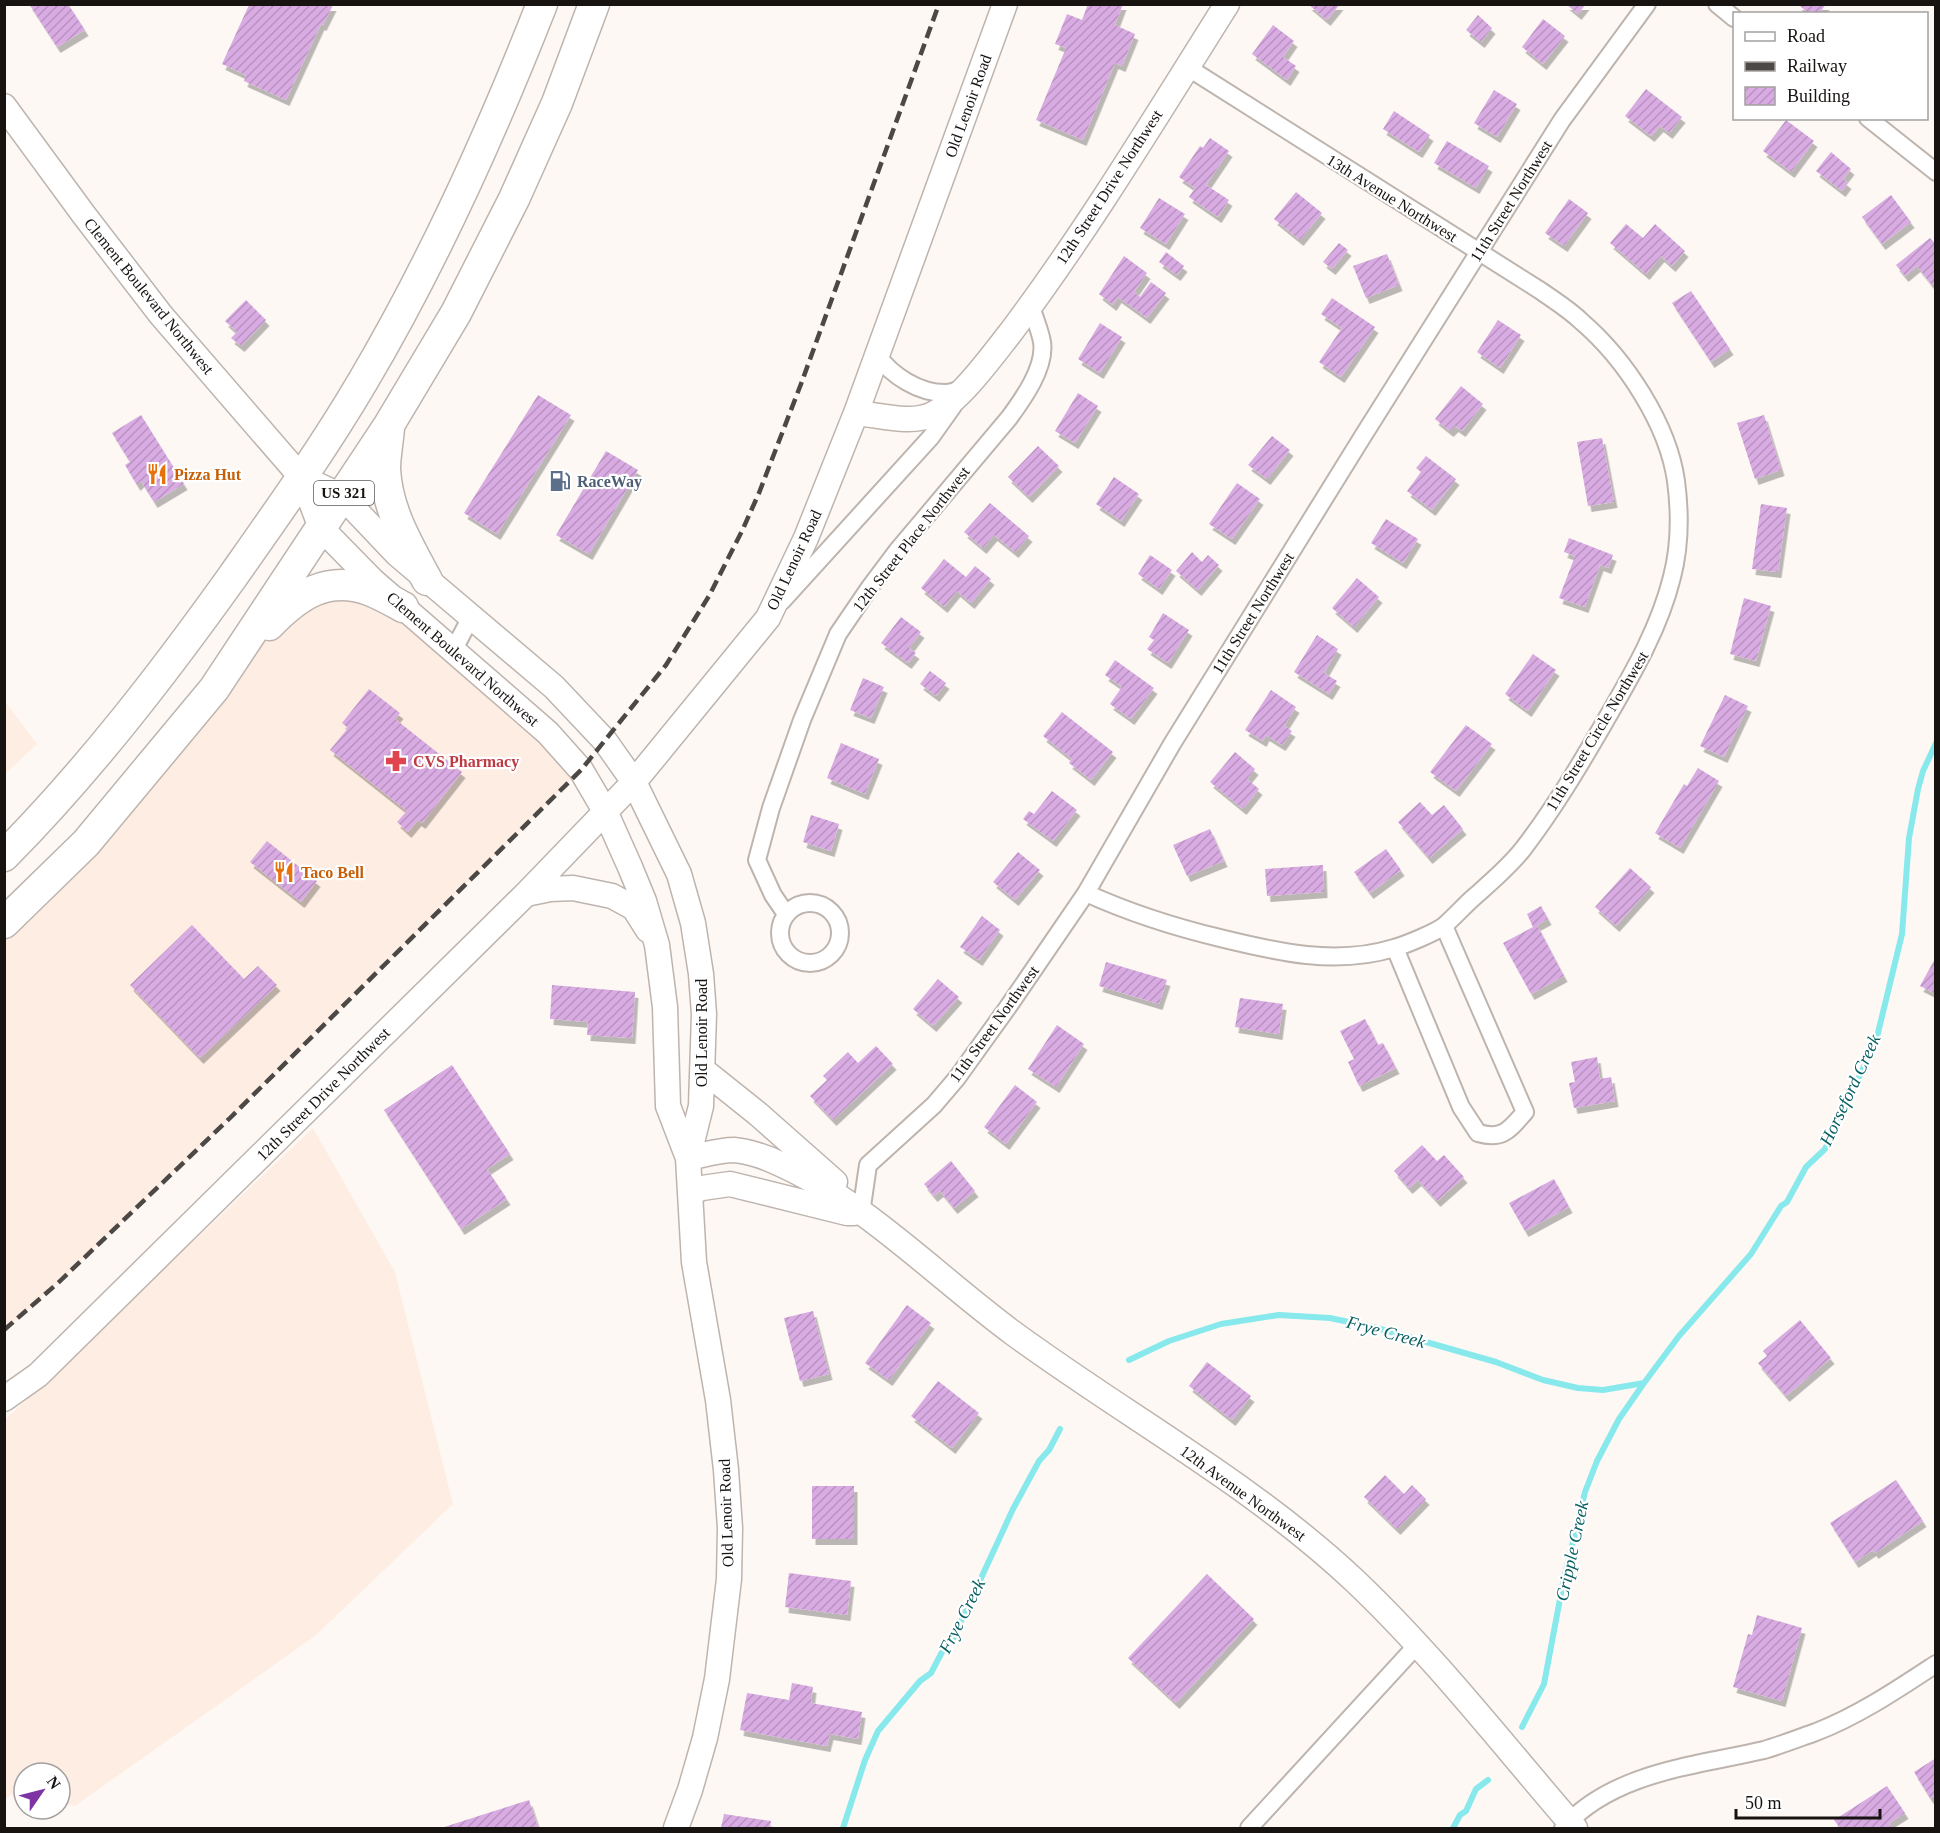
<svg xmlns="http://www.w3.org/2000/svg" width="1940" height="1833" font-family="'Times New Roman',serif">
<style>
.built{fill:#feede2}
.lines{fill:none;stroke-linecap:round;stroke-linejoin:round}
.stream{stroke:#88e9ec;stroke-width:6}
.building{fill:url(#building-hatch);filter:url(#shadow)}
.street-casing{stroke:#beb4ae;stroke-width:20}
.secondary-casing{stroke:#beb4ae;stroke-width:27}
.highway-casing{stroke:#beb4ae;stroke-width:33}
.street{stroke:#fff;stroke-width:16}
.secondary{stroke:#fff;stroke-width:24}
.highway{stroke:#fff;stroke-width:30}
.rail{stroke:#4c4845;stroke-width:4.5;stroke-dasharray:12 6;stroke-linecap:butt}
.labels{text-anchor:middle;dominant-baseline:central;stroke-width:4.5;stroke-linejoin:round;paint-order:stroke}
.shield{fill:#fff;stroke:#5d5a58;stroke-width:1.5}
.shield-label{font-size:15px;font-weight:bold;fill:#171311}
.street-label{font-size:16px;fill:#171311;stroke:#fff}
.food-label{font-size:16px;font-weight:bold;fill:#c56008;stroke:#fff;text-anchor:start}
.service-label{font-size:16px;font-weight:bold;fill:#4e5e75;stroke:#fff;text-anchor:start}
.health-label{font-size:16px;font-weight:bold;fill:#be3a42;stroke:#fff;text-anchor:start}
.water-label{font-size:18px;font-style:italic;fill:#085f62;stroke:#fff}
</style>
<defs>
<pattern id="building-hatch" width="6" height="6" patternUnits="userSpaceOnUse" patternTransform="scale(1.5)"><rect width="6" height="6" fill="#d9abe3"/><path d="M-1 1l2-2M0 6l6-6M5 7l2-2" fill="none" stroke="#ba92c2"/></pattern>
<filter id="shadow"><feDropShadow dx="3.5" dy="6" stdDeviation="0" flood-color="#0004"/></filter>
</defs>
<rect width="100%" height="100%" fill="#fef8f4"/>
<!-- built -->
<path class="built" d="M369,590L581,770L230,1118L59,1282L5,1330V923L287,607Z
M4,700L37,744L5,774H4Z
M313,1128L395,1272L453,1504L315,1636L75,1806L60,1803V1773H24V1796L13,1794L5,1799V1420Z"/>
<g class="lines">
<!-- stream -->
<path class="stream" d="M1129,1360L1169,1341L1221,1324L1279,1315L1330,1318L1377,1328L1496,1362L1543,1380L1578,1388L1603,1390L1644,1383
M1522,1727L1544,1684L1563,1583L1585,1492L1597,1461L1619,1419L1644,1383L1679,1336L1751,1254L1781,1206L1787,1202L1806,1167L1825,1149L1876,1041L1902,934L1909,838L1918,789L1923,771L1936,743
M843,1828L865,1760L878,1731L920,1681L931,1673L942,1652L952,1641L1013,1509L1039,1461L1049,1450L1060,1429
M1453,1828L1460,1815L1466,1811L1476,1789L1488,1780"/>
</g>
<!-- building -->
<path class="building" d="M29,4H68L85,30L57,47Z
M1088,4H1123L1115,25L1135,34L1122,66L1115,63L1083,140L1036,120L1066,48L1055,44L1067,14L1082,20Z
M1308,4H1340L1327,20Z
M1566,4H1586L1578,14Z
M1798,4H1826L1819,14H1809Z
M249,5H333L323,25L321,24L286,100L244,81L246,75L222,64Z
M1478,15L1492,28L1481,42L1466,30Z
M1543,19L1565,36L1543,64L1522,47Z
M1273,25L1294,41L1283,57L1296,66L1287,80L1252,54Z
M1646,89L1682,117L1669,133L1660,126L1651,136L1625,116Z
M1494,90L1517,104L1497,137L1474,123Z
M1394,111L1430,135L1419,152L1383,129Z
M1786,120L1814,141L1791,172L1763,151Z
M1210,138L1229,151L1206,185L1229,200L1218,217L1189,197L1195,188L1179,177L1200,146L1203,148Z
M1447,141L1489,166L1476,188L1434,163Z
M1831,152L1851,169L1843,179L1848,183L1842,191L1816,171Z
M1296,192L1322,213L1300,240L1274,219Z
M1891,195L1911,222L1882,244L1862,217Z
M1159,198L1185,214L1166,244L1140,228Z
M1569,199L1588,213L1564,246L1545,233Z
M1626,224L1643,238L1655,224L1685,251L1672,266L1661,256L1646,274L1610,243Z
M1930,238L1936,244V283L1932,285L1917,266L1905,276L1896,265Z
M1339,243L1348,250L1332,269L1323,262Z
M1166,252L1184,266L1177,275L1159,262Z
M1387,254L1399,285L1366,298L1353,266Z
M1124,256L1147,273L1134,292L1140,297L1151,282L1166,293L1147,318L1118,297L1113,305L1099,294Z
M1691,291L1730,349L1711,362L1672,303Z
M1332,298L1375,327L1341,377L1319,362L1342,328L1321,314Z
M246,300L266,320L241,346L231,338L237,332L225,321Z
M1498,320L1521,335L1500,368L1477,352Z
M1100,323L1122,337L1100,373L1078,359Z
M1461,386L1483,404L1462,431L1455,426L1450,431L1435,419Z
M1078,393L1098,406L1075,443L1055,431Z
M538,395L571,415L497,534L464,513Z
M141,415L184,484L154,502L141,481L137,485L125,465L130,462L112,433Z
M1764,415L1781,470L1755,479L1737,423Z
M1272,436L1290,450L1267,479L1248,465Z
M1602,438L1614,502L1588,506L1577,442Z
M1038,446L1059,466L1029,497L1008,477Z
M606,451L638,470L589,554L556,535Z
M1426,456L1456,479L1432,510L1407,491L1421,472L1416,468Z
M1114,477L1139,494L1121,521L1096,504Z
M1237,483L1260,499L1232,539L1209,524Z
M990,503L1029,536L1015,552L994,535L983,548L964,532Z
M1761,504L1787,508L1778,572L1752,569Z
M1386,519L1418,539L1403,563L1371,543Z
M1569,538L1613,555L1608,568L1600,565L1585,607L1559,598L1575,556L1564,552Z
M1192,552L1202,562L1208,555L1219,565L1198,590L1176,571Z
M1150,555L1172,570L1159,589L1138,574Z
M944,559L966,577L975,566L991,579L971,603L957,591L944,607L921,588Z
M1357,578L1379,597L1354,627L1332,608Z
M1744,598L1771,606L1756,661L1730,654Z
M1163,613L1189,630L1168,663L1147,649L1154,640L1149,637Z
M901,617L921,632L909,648L916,653L908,663L881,643Z
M1317,635L1338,649L1324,673L1337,681L1329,694L1294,672Z
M1533,654L1556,670L1528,711L1505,694Z
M1115,660L1154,688L1131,719L1110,704L1122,687L1105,675Z
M930,671L946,683L936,696L920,684Z
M863,678L884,687L871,718L850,710Z
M369,689L400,713L395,719L462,772L422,823L418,820L408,832L397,822L407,811L330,750L348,728L342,723Z
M1271,690L1296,707L1284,726L1292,731L1282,745L1266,735L1263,741L1245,730Z
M1725,695L1748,706L1724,757L1700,746Z
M1062,712L1113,752L1091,780L1069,763L1072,759L1043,736Z
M1466,725L1492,744L1456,791L1430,772Z
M841,743L879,759L865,794L827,778Z
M1235,752L1255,769L1247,779L1259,789L1243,809L1210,782Z
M1698,768L1719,781L1680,848L1655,833L1684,784L1687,786Z
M1052,791L1077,810L1053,841L1023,819L1029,811L1034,814Z
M1420,802L1432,815L1444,805L1463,829L1429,858L1398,822Z
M811,815L839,824L831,851L803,842Z
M1210,829L1224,861L1187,876L1173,845Z
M267,841L317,881L301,902L250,862Z
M1386,849L1401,870L1370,893L1354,872Z
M1018,852L1040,870L1015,900L993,882Z
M1323,865L1324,892L1267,896L1265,869Z
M1630,868L1651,887L1616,926L1595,907Z
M1541,906L1548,919L1537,925L1564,976L1531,994L1503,943L1533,927L1527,914Z
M982,916L1000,930L979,960L960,947Z
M192,925L244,979L258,966L277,985L200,1058L130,985Z
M1936,957V994L1920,986Z
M1106,962L1167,980L1159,1004L1099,986Z
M938,979L959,997L933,1026L913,1009Z
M552,985L635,992L632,1038L587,1035L588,1022L550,1019Z
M1240,998L1283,1004L1279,1034L1235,1027Z
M1365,1019L1378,1045L1383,1043L1396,1068L1359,1086L1348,1062L1354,1059L1340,1031Z
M1057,1025L1084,1044L1056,1087L1028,1069Z
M876,1046L893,1064L833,1120L810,1096L827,1080L823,1076L848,1052L858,1063Z
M1597,1057L1600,1079L1611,1077L1615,1101L1574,1108L1569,1083L1575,1082L1571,1062Z
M452,1065L510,1154L487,1169L507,1199L461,1229L384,1110Z
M1015,1085L1037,1102L1006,1144L984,1127Z
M1422,1145L1437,1161L1444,1155L1464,1177L1437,1201L1418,1180L1409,1188L1394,1171Z
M951,1161L975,1191L954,1208L940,1191L934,1196L924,1184Z
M1554,1179L1569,1207L1525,1231L1509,1203Z
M907,1305L931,1323L889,1380L865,1363Z
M813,1311L829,1374L800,1381L784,1318Z
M1800,1320L1831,1358L1786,1396L1758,1363L1767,1356L1763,1351Z
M1207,1362L1251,1396L1232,1420L1189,1386Z
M938,1381L979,1413L952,1448L911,1416Z
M1385,1475L1404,1494L1412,1485L1426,1499L1397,1529L1364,1497Z
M1896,1480L1923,1521L1875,1553L1873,1550L1855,1562L1830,1523Z
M812,1486H854V1539H812Z
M789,1573L851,1581L847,1615L785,1607Z
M1207,1574L1254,1619L1176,1703L1128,1658Z
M1757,1615L1802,1628L1782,1701L1733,1687L1748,1634L1752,1635Z
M792,1683L813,1687L811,1703L862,1712L858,1739L830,1734L827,1746L740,1730L747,1693L789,1700Z
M1936,1758V1795L1930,1798L1914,1772Z
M1887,1786L1905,1813L1889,1823L1892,1828H1840L1834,1820Z
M529,1800L538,1828H441Z
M724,1814L771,1821L770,1828H721Z"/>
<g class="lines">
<defs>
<path id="street" d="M1717,4L1734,18
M1868,118L1936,172
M877,355C892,376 919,393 945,393C951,393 958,390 963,387
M782,601L931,437L953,406
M453,651L471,617
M1086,893C1130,913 1174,927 1220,938C1277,952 1336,966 1394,948C1405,945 1437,932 1445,925C1455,916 1464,906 1474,897C1491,882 1509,867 1523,849C1553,810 1578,768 1603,725C1630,678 1659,630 1672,577C1680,546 1680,511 1676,481C1668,424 1625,359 1582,322C1570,310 1555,301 1541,291L1187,67
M780 933a30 30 0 1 1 60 0a30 30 0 1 1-60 0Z
M786,914L773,895L757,860L771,808L802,720L838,634L870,587L897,551L1009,418C1023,399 1046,367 1042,342C1040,330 1034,317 1031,306
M1395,948L1461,1107L1478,1133C1503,1140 1509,1130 1525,1112L1444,926
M861,1213L868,1165L934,1105L957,1078L1008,1007L1086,893L1172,744L1363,436L1562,120L1647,4
M1249,1828L1417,1645
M1563,1828C1613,1772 1695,1766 1764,1750C1781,1745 1799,1738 1816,1732C1858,1716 1898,1689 1936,1664"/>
<path id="secondary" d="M4,106L84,215L161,315L302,478L321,528L372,580L548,733L581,770L605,811L630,867L644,901L657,945L665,1007L668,1106L688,1158
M856,413C880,415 911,425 933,414C959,402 992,356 1011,332C1089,228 1157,115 1227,4
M302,478L342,496L397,554L554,687L605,741L634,782L679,874L693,923L701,974L704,1014L701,1106L688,1158L694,1262L718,1400L726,1470L730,1528L729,1579L717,1679L705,1738L690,1790L676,1828
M526,894L550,889L573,888L612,896L634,908L648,930
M703,1070L758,1114L835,1182
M688,1158C703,1155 719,1150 734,1150C747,1151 766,1157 778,1163C864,1201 937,1277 1013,1333C1126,1416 1252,1484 1355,1581C1435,1657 1503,1745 1575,1828
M690,1193L702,1188L730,1184L847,1213H854
M4,1399L38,1375L526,894L634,782L768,618L806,538L856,413L1005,4"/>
<path id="highway" d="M389,428C388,441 385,456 385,469C387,510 408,545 427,580
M269,625C298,595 327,575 369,590C380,594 392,601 403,607
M4,856C89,770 163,674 233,576C278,512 323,449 363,381C434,261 491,134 542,4
M4,923L86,843L214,689L389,425L456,313L514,199L557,103L594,4"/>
</defs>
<!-- street casing -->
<use href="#street" class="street-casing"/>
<!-- secondary casing -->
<use href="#secondary" class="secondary-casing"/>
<!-- highway casing -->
<use href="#highway" class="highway-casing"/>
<!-- street -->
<use href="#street" class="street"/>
<!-- secondary -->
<use href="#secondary" class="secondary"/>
<!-- highway -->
<use href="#highway" class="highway"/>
<!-- rail -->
<path class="rail" d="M4,1330L59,1282L230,1118L581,770L666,665L709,596L742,531L759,493L801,384L939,4"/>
</g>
<!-- icons -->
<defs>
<symbol id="restaurant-bare" viewBox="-9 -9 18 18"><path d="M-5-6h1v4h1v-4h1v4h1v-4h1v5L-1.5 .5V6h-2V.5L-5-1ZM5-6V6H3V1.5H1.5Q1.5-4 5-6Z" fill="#e8710a" stroke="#fff" stroke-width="2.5" paint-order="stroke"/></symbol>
<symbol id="fuel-bare" viewBox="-9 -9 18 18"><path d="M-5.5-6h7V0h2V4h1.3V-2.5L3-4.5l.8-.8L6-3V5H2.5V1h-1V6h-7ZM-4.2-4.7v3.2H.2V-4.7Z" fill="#5c6f8a" stroke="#fff" stroke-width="2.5" paint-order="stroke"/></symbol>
<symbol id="pharmacy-bare" viewBox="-9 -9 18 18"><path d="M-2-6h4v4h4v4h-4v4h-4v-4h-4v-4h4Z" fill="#e0444e" stroke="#fff" stroke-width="2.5" paint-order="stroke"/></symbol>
</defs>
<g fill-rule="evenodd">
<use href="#restaurant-bare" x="142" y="459" width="30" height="30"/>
<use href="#fuel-bare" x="545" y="466" width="30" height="30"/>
<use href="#pharmacy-bare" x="381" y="746" width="30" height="30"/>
<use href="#restaurant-bare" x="269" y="857" width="30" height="30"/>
</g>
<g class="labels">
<!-- shield labels -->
<rect class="shield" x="314" y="481" width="60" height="24" rx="4.5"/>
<g class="shield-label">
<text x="344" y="493">US 321</text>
</g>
<!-- street labels -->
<g class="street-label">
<text transform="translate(968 106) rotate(-70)">Old Lenoir Road</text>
<text transform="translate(1109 187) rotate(-57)">12th Street Drive Northwest</text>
<text transform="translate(1392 198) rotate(32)">13th Avenue Northwest</text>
<text transform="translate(1511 201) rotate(-58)">11th Street Northwest</text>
<text transform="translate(149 296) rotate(51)">Clement Boulevard Northwest</text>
<text transform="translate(911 539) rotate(-52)">12th Street Place Northwest</text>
<text transform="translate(794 560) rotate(-65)">Old Lenoir Road</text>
<text transform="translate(1253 613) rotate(-58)">11th Street Northwest</text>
<text transform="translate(463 659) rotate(41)">Clement Boulevard Northwest</text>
<text transform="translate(1597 731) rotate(-59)">11th Street Circle Northwest</text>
<text transform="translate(994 1024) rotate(-54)">11th Street Northwest</text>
<text transform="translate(701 1033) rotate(-90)">Old Lenoir Road</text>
<text transform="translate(323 1094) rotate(-45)">12th Street Drive Northwest</text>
<text transform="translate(1243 1493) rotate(36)">12th Avenue Northwest</text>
<text transform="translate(726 1513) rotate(-92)">Old Lenoir Road</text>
</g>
<!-- food labels -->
<g class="food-label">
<text x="174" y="474">Pizza Hut</text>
<text x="301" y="872">Taco Bell</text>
</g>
<!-- service labels -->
<g class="service-label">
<text x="577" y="481">RaceWay</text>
</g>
<!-- health labels -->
<g class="health-label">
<text x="413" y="761">CVS Pharmacy</text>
</g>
<!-- water labels -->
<g class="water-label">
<text transform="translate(1850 1090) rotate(-65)">Horseford Creek</text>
<text transform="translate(1386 1332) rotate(15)">Frye Creek</text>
<text transform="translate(1572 1551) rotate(-78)">Cripple Creek</text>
<text transform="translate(962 1616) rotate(-63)">Frye Creek</text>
</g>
</g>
<!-- border -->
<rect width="1940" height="1833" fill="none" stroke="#171311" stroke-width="12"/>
<!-- legend -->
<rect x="1733" y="12" width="195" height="108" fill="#ffffff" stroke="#a2a1a0" stroke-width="1.5"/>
<rect x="1745" y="32" width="30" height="9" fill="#ffffff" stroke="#a2a1a0" stroke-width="1.5"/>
<text x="1787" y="42" font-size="18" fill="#171311">Road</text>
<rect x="1745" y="62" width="30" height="9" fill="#4c4845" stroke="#a2a1a0" stroke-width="1.5"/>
<text x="1787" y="72" font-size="18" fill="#171311">Railway</text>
<rect x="1745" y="87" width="30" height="18" fill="url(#building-hatch)" stroke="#a2a1a0" stroke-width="1.5"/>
<text x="1787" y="102" font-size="18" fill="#171311">Building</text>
<!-- north arrow -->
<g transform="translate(42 1791) rotate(55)"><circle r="28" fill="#ffffff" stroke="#a2a1a0" stroke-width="1.5"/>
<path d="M0-4.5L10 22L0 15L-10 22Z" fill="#7f34a6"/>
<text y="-9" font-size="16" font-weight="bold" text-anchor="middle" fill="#171311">N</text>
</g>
<!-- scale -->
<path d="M1736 1809v9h144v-9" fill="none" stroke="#171311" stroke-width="3"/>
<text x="1745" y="1809" font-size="18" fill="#171311" stroke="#ffffff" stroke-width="4.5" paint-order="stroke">50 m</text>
</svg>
